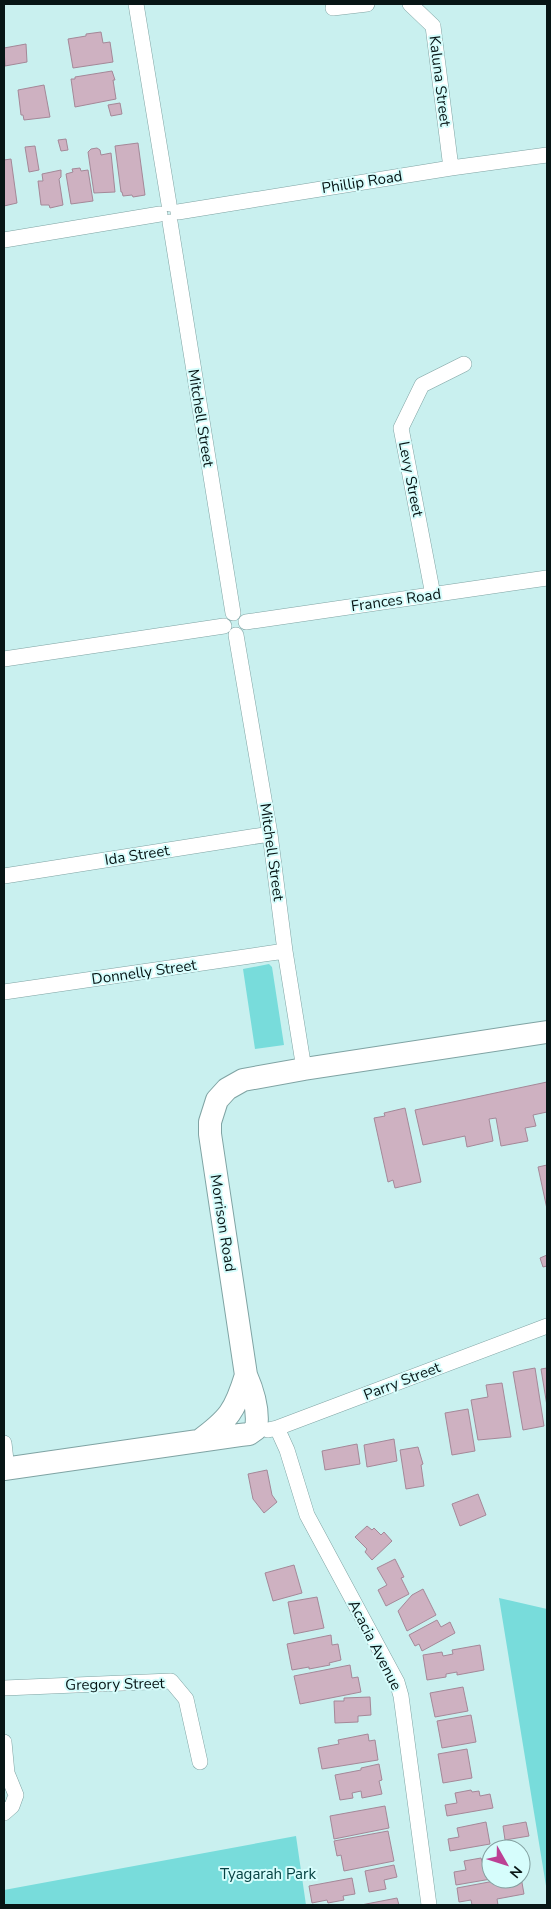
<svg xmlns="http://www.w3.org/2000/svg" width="551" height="1909" font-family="'Nunito Sans',sans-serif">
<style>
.green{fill:#78dcdb}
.building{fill:#ceb1c1;stroke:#a48898}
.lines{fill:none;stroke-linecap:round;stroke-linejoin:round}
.street-casing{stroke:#7fa3a3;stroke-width:16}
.secondary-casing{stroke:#7fa3a3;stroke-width:24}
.street{stroke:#fff;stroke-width:15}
.secondary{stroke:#fff;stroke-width:22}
.labels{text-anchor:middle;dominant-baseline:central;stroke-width:4;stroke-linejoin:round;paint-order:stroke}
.street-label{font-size:15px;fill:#071515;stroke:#d6fdfc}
.park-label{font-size:15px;fill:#054142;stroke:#d6fdfc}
</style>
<rect width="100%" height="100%" fill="#c9f0ef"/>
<!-- green -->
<path class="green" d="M269,964L272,967L284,1045L255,1049L243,969Z
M499,1598L547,1609V1892Z
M296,1836L306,1905H4V1890Z"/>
<!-- building -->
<path class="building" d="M101,32L103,43L110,42L113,62L73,68L68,39L86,36V34Z
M26,44L27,62L5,66L4,48Z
M112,71L115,80H113L116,99L75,107L71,79H75V77Z
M44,85L50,117L24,120L23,115H21L18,90Z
M120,103L122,114L111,116L108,105Z
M66,139L68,150L61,151L58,140Z
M138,143L145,195L133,197L132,195L123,196L122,192H121L115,146Z
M35,146L39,170L29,172L25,147Z
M97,148L100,150L101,155L111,153L115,192L94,193L88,152L91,149Z
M11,159L17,203L4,206V160Z
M80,168L81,171L88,170L93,201L71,204L66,174L73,172L72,169Z
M61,170V177L59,179L63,205L50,208L49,205H41L38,181H43L42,174Z
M547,1082V1112L533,1115L536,1126L525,1128L528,1141L501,1146L496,1118L489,1119L493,1141L467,1147L465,1136L423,1145L415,1110Z
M405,1108L421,1182L395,1188L393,1180L388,1182L374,1118L385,1116L384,1113Z
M547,1165V1209L538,1167Z
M547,1255V1266L543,1267L540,1258Z
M535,1368L544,1426L523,1430L513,1372Z
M547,1368V1406L541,1369Z
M502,1383L511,1437L478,1440L471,1400L488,1397L486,1385Z
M468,1409L475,1451L452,1455L445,1413Z
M394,1439L397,1461L367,1467L364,1445Z
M357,1444L360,1464L325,1470L322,1451Z
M418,1447L423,1464L421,1465L424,1486L406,1489L400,1450Z
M267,1470L272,1495L277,1502L264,1513L253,1499L248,1474Z
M478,1494L486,1515L460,1526L452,1504Z
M367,1526L372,1530L374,1528L381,1535L384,1532L392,1541L372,1560L365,1552L367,1549L355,1537Z
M395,1559L404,1577L401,1578L409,1594L386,1606L378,1590L387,1585L377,1568Z
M294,1565L302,1593L273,1601L265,1573Z
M423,1589L436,1615L407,1631L398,1611L412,1595Z
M317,1597L324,1628L294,1634L288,1602Z
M437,1620L441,1627L450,1622L455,1633L422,1651L419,1644L415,1646L409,1635Z
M331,1635L332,1645L338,1644L341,1660L329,1663L330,1665L309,1669V1667L292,1670L287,1644Z
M480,1645L484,1670L457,1675V1672L446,1674V1677L427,1680L423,1655L442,1652L443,1656L453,1654L452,1650Z
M350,1665L352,1678L358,1677L361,1692L300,1704L294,1676Z
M463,1687L468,1711L435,1717L430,1693Z
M370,1697L371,1715L358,1716V1722L335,1723L334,1701H344V1698Z
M471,1715L476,1742L442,1748L437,1721Z
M368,1734L369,1741L375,1740L378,1760L322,1769L318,1748L339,1744L338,1740Z
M467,1749L472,1778L443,1783L438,1754Z
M379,1764L382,1780L379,1781L382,1794L362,1798L361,1791L352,1793L353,1798L340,1800L335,1775L361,1770V1768Z
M471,1790L472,1792L479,1791L480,1796L490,1794L493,1808L447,1816L445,1805L457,1803L455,1793Z
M385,1806L389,1828L334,1839L330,1816Z
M486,1822L490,1844L450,1851L448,1839L459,1837L457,1828Z
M526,1822L529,1836L505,1840L503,1826Z
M388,1831L394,1861L344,1871L341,1855L337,1856L334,1841Z
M481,1858L483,1864L488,1863L491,1879L456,1885L454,1872L466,1870L464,1861Z
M394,1865L397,1877L384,1880L386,1889L369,1892L365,1871Z
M521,1877L524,1894L497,1899L498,1905H472L471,1900L459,1902L457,1888L505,1879H521Z
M352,1878L355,1894L343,1896L344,1900L328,1903L327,1900L312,1903L309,1886Z
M397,1898L399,1905H361Z"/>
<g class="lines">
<defs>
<path id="street" d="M136,4L169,204
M410,4L433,26L451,168
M333,8L367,4
M178,212L451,168L547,155
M170,222L233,613
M4,240L160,214
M433,595L401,428L422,385L464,364
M246,622L547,578
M236,635L270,834L285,951L304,1069
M4,659L224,626
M4,876L270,834
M4,992L285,951
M277,1428L287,1450L307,1515L397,1682L401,1696L429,1905
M268,1430L277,1428L547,1326
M4,1443L7,1469
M4,1688L171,1681L186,1699L200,1762
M4,1742L7,1773L16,1795L12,1806L4,1813"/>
<path id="secondary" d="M199,1441C229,1419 235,1411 246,1375
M4,1469L240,1435L249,1434L256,1429C259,1412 253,1391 246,1375L210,1134V1122L217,1100L227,1089L243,1080L304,1069L547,1032"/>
</defs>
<!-- street casing -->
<use href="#street" class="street-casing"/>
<!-- secondary casing -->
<use href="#secondary" class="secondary-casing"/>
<!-- street -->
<use href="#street" class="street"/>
<!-- secondary -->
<use href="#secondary" class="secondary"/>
</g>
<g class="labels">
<!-- street labels -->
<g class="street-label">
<text transform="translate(440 81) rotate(83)">Kaluna Street</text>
<text transform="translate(362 182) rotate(-9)">Phillip Road</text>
<text transform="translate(201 418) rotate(81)">Mitchell Street</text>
<text transform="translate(411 479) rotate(79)">Levy Street</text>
<text transform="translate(396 600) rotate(-8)">Frances Road</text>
<text transform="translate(272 852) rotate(82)">Mitchell Street</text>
<text transform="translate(137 855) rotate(-9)">Ida Street</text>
<text transform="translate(144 972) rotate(-8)">Donnelly Street</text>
<text transform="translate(223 1223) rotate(81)">Morrison Road</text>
<text transform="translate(402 1381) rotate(-21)">Parry Street</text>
<text transform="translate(375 1645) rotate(63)">Acacia Avenue</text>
<text transform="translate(115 1684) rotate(-1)">Gregory Street</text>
</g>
<!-- park labels -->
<g class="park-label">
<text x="268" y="1874">Tyagarah Park</text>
</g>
</g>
<!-- border -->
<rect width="551" height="1909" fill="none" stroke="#071515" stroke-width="10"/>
<!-- north arrow -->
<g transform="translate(506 1864) rotate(129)"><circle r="24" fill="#d6fdfc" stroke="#83a0a0"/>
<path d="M0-4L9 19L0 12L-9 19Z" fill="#bc4194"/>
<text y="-8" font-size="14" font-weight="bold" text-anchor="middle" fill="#071515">N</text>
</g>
</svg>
